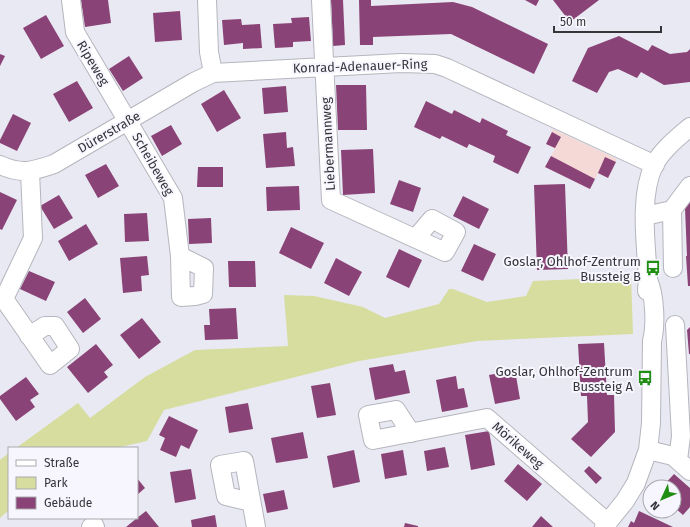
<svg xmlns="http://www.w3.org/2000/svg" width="690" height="527" font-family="'Fira Sans',sans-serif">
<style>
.industrial{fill:#f4d9d7}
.green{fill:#d6dd9f}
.building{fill:#8a4376}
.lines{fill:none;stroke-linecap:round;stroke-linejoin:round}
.minor-casing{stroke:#b5b5be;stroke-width:20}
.minor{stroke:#fff;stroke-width:18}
.labels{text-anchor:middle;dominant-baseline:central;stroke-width:4;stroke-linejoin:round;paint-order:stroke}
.street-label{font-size:13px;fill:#353539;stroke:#f7f6fe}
.poi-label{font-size:13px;fill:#353539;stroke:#f7f6fe;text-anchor:end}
</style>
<rect width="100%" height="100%" fill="#e9e9f3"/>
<!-- industrial -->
<path class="industrial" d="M553,129L617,159L608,178L598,173L590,189L545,167L555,149L546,144Z"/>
<!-- green -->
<path class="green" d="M631,277L633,334L477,341L359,361L164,410L147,441L116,448H16L78,403L90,418L145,377L195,350L288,346L284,295L314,296L363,307L385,318L439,304L449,289H453L487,302L526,296L533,281Z
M9,453V510L0,518V460Z"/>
<!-- building -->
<path class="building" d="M81,0H108L111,23L85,27Z
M331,0H343L345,45L333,46Z
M359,0H371V6L453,2L472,7L548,44L534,74L451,34L373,37V45H360Z
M525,0H539L536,6Z
M553,0H599L570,22Z
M180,11L182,40L155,42L153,13Z
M46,15L64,46L41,59L23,28Z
M309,17L311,41L293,42V47L275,48L273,24L292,23L291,18Z
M241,19L242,25L260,24L262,48L243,49V43L224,45L222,20Z
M619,36L648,51L652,45L670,54L687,52L690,49V82L664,85L641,72L637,78L618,69L609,72L597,93L572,81L588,48Z
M0,54L5,56L0,66Z
M129,56L143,78L123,91L109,69Z
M77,81L93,108L69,122L53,94Z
M336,85H366L367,130H338Z
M286,86L288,112L264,114L262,88Z
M224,90L241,118L217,132L201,104Z
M426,101L452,114L454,110L480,123L482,118L508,131L506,135L531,147L518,174L493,162L495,156L469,144L467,148L442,136L440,139L414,127Z
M13,114L31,123L17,151L0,143V140Z
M171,125L182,144L162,156L151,136Z
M286,132L287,148L293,147L295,166L266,168L263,134Z
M552,132L561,137L555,148L546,144Z
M373,149L375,193L343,195L341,150Z
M551,156L595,179L590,189L545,167Z
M605,157L616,162L608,178L598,173Z
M106,164L119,186L98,198L85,175Z
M198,167H223V187H197Z
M399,180L421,188L413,212L390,204Z
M565,184L568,269L537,270L534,185Z
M299,186L300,210L267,211L266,187Z
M0,192L17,200L2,230L0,229Z
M59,195L73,218L54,229L40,206Z
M463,196L489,209L479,229L453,216Z
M690,201V286H688L686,256H687L685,208Z
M147,213L149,241L125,242L124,214Z
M211,218L212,243L189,244L188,219Z
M86,224L98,244L69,261L58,241Z
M291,227L324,243L311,269L279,253Z
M474,244L496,254L483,281L461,271Z
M399,249L422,260L409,288L386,277Z
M147,256L149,275L141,276L142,291L123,293L120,258Z
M336,258L362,272L349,296L324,283Z
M228,261H255L256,287H229Z
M29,271L55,282L46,301L20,289Z
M85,298L101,319L83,333L67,312Z
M236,308L238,339L205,340L204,325H210L209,309Z
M142,318L161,342L139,359L120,335Z
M690,327V354H689L687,330Z
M604,343L607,395H614L615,432L591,457L571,439L588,422L587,396H581L578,344Z
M96,344L113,365L104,372L108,377L88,393L67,367Z
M393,364L395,372L405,370L410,393L375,400L369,368Z
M515,370L520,399L495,404L489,375Z
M456,376L458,389L464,388L468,407L442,412L436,380Z
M26,377L39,394L30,400L35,407L16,421L0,399V396Z
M330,383L336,415L317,418L311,386Z
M248,403L253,429L229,433L225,407Z
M169,416L198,430L189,449L181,445L176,457L160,450L165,438L159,435Z
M489,431L495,465L471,470L465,435Z
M303,432L308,458L276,463L271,438Z
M445,447L449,467L427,471L424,451Z
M354,450L360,482L333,488L327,456Z
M403,450L407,475L385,479L381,454Z
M518,464L542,484L527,501L504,481Z
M589,466L602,478L596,484L584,471Z
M191,469L196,499L175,503L170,472Z
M674,474L690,488V507L683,515L674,507V487H662Z
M137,478L145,488L137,495Z
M284,490L288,509L267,513L263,494Z
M146,511L159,527H126L137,518Z
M639,511L673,527H628L631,521L634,523Z
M215,515L217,527H192L191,520Z
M541,516L553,527H532Z
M405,523L418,526V527H404Z"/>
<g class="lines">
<defs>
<path id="minor" d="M71,0L75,32L173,198L180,256L181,297L195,296L203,294L204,268L180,256
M207,0L209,52L213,73L401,63L435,64L447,68L655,165
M321,0L331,200L445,252L456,232L432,219L416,238
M0,165C22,175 33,171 54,164L194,82L213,73
M672,210L673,268
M645,216L672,210L690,186
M647,291C647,286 648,282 648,278C646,244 639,196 654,165C662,150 677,138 690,127
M675,325L681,436L678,460
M29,336L45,326H55L70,349L50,365L4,299L33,238L30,172
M411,433L396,410L368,415L373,440L487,418L608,523
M648,450L673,456L690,471
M251,502L226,496L220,465L244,461L256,527
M91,527L94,525L95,527
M604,527L625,501L636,483L648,450L651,423L652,341C656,325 655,295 648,280"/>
</defs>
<!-- minor casing -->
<use href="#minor" class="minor-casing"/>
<!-- minor -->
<use href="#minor" class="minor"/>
</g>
<!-- icons -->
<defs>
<symbol id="bus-bare" viewBox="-9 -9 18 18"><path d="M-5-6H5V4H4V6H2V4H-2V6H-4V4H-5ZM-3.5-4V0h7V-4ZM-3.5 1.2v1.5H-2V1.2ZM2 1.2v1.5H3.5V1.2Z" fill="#208e12" stroke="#f7f6fe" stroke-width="2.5" paint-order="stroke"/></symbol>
</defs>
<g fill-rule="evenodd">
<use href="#bus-bare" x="642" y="257" width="22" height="22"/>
<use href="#bus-bare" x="634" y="367" width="22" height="22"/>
</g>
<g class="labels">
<!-- street labels -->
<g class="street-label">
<text transform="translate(93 63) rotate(59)">Ripeweg</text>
<text transform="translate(360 66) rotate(-2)">Konrad-Adenauer-Ring</text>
<text transform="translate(109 132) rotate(-30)">Dürerstraße</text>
<text transform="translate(328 144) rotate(-93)">Liebermannweg</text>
<text transform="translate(153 164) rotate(60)">Scheibeweg</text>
<text transform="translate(518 445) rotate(41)">Mörikeweg</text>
</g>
<!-- poi labels -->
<g class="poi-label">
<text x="641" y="261">Goslar, Ohlhof-Zentrum<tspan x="641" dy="15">Bussteig B</tspan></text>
<text x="633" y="371">Goslar, Ohlhof-Zentrum<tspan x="633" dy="15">Bussteig A</tspan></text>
</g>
</g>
<!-- legend -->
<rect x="8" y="447" width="130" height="72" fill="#f7f6fe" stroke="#a9a9af"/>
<rect x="16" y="460" width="20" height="6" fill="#ffffff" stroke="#a9a9af"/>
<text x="44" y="467" font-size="12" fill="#353539">Straße</text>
<rect x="16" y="477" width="20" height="12" fill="#d6dd9f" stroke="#a9a9af"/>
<text x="44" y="487" font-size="12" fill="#353539">Park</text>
<rect x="16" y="497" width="20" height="12" fill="#8a4376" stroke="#a9a9af"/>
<text x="44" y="507" font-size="12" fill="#353539">Gebäude</text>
<!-- north arrow -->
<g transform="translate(662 499) rotate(226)"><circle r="19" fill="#f7f6fe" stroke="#a9a9af"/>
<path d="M0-3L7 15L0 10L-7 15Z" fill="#208e12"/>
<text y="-6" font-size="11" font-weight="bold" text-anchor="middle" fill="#353539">N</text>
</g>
<!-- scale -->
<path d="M554 26v6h107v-6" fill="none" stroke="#353539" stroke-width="2"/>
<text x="560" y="26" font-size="12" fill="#353539" stroke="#f7f6fe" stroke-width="3" paint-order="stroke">50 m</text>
</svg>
